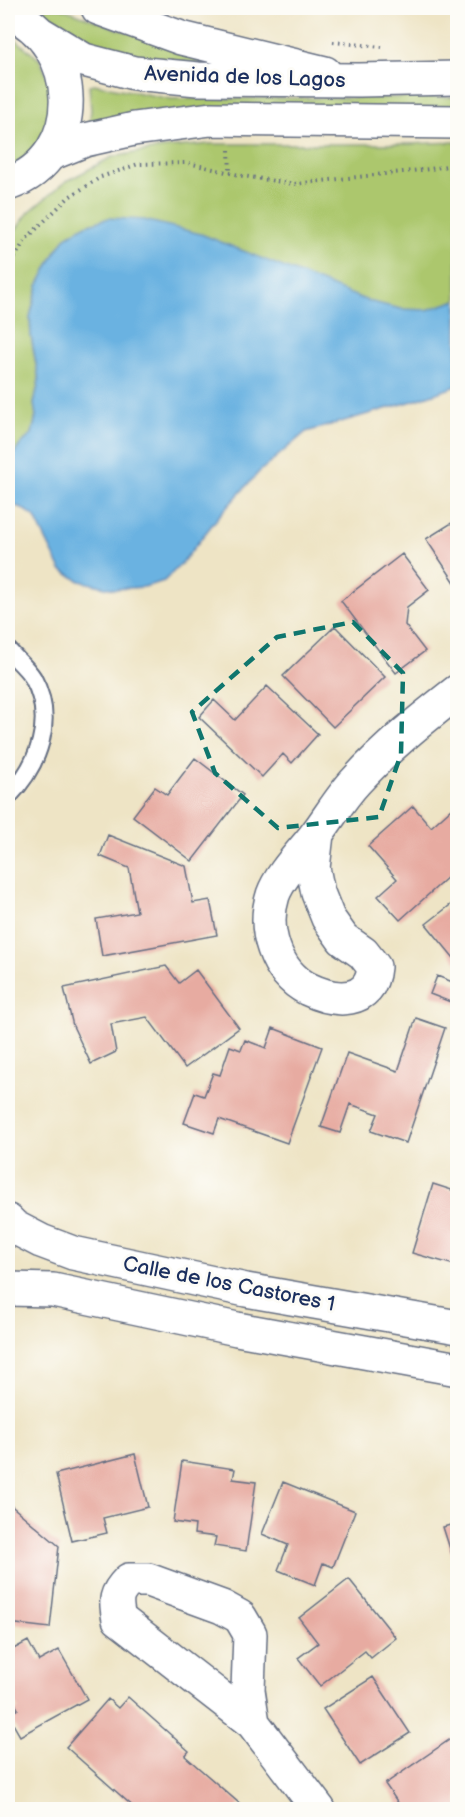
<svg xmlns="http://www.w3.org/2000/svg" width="465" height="1817" font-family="'Balsamiq Sans',sans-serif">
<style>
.green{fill:#acc76d;stroke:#647b66;stroke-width:1.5}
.water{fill:#6ab2e1;stroke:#4270a0;stroke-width:1.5}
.building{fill:#e7aba1}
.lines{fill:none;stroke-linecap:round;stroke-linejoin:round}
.service-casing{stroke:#656e82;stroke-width:20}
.minor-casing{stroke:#656e82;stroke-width:36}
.tertiary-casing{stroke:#656e82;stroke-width:36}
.path{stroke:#656e82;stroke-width:4;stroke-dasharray:1.5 4.5;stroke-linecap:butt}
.service{stroke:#fff;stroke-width:16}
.minor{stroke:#fff;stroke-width:33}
.tertiary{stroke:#fff;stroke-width:33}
.marked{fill:none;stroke:#0f766e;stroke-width:4.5;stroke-dasharray:12 8;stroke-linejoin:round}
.labels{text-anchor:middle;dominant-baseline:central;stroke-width:6;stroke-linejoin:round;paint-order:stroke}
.street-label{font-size:21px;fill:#1b2f5e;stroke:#fdfcf7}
</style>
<rect width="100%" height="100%" fill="#fdfcf7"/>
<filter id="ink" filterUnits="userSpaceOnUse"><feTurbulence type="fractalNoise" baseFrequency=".0167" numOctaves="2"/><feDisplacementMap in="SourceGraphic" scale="12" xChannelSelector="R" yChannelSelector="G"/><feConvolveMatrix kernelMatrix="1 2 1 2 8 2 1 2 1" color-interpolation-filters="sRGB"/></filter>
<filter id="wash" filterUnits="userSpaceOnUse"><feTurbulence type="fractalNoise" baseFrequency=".008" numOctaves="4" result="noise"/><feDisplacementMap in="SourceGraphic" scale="24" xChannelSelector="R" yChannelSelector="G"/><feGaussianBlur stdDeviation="1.35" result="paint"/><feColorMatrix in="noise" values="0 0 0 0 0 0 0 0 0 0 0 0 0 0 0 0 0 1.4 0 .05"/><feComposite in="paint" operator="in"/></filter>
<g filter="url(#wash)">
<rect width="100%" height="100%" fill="#eee4c5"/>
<!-- green -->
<path class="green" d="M32,8H61L121,30L209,55L211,64L112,57L73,38Z
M8,34L13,37L40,60L51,85V121L31,155L8,168Z
M94,84L171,99L457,97V113L89,126L91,110L89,85Z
M457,142V300C448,303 436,309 426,310C392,313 358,298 327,286L66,237L54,255L38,286L30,317L31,336L39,380L34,404L36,416L32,434L21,444L13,455L8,458V240L29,212L65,182L112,157L163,148L211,144H409Z"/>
<!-- water -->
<path class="water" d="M109,218L144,220L201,234L368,301L401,309L427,310L457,300V386L413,401L306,432L259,472L219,516L182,563L164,581L144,587L114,589L80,581L61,570L34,516L20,507L8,505V458L13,455L21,444L32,434L36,416L34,404L39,380L31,336L30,317L38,286L54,255L66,237L86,225Z"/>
<g id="blocks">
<!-- building -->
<path class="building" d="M458,519V587L426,539Z
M402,554L429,590L407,607L405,625L425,651L396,673L341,601Z
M335,626L385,677L333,727L283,676Z
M267,686L318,734L292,763L283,754L262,777L199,717L214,700L235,720Z
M195,758L243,795L192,861L133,816L155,787L167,795Z
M413,806L431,827L451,809L458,817V868L400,920L378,896L397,879L368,846Z
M108,835L186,866L193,903L210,900L217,935L102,956L96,919L137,912L129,868L100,856Z
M458,899V963L426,924Z
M166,966L179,983L196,970L239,1028L185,1068L147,1017L111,1024L116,1052L91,1064L73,1026L64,988Z
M437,976L458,984V1005L430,994Z
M416,1018L445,1028L406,1143L371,1131L378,1114L350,1104L340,1133L321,1127L347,1053L398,1071Z
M273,1028L322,1047L287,1143L219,1119L214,1133L184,1123L195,1093L204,1096L213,1073L220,1075L230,1046L241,1050L245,1040L266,1048Z
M433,1184L458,1192V1266L412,1253Z
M135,1454L148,1507L103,1518L107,1533L72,1541L56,1474Z
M182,1461L235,1469L233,1479L256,1482L246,1551L214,1546L216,1537L194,1534L195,1525L173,1522Z
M283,1482L355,1511L333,1567L323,1563L315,1585L278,1570L288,1545L262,1534Z
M8,1503L59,1546L50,1628L8,1623Z
M458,1523V1553L452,1555L443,1527Z
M349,1579L396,1638L371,1658L365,1651L320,1686L298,1658L318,1643L299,1618Z
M28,1641L39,1661L59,1650L87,1699L20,1736L8,1715L18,1709L8,1691V1652Z
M373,1677L410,1733L360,1765L323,1709Z
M128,1697L189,1751L185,1756L240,1804L236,1810H137L66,1747L108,1699L118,1708Z
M452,1738L458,1746V1810H403L385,1784Z"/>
</g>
</g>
<g filter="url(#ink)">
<use href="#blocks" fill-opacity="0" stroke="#656e82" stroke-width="1.5"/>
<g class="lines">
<defs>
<path id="service" d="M8,650C16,659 27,668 33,678C56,720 39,765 8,797"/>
<path id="minor" d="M98,8L181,38L325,73
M317,834L313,868L318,893L328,918L343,939L363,953L374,967C371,1005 335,1002 308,989C275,972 262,929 273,895C280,875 302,853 315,836C329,818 340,798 356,781C387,747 422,719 458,691
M8,1221L14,1227L41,1241L73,1253L246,1290L458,1327
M8,1289L53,1290L237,1329L458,1369
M253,1723L248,1690L250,1634L240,1617L222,1607L148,1580H129C115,1594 115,1600 119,1619L253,1723L319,1810"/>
<path id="tertiary" d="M8,12C83,43 88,157 8,184
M41,34L84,60L134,73L198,79L359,80L458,78
M50,154L85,140L134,129L211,119L458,122"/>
</defs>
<!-- service casing -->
<use href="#service" class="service-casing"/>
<!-- minor casing -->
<use href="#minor" class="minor-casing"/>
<!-- tertiary casing -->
<use href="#tertiary" class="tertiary-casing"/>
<!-- path -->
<path class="path" d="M333,42L382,47
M229,150L230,173
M8,268L26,239L69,197L101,177L138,164L188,163L243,176L294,184L430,169L458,164"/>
<!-- service -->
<use href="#service" class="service"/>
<!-- minor -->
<use href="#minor" class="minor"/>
<!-- tertiary -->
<use href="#tertiary" class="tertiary"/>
</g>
</g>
<!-- marked area -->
<path class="marked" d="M353,622L403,673L401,754L379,817L278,828L215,773L192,712L277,637Z"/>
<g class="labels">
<!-- street labels -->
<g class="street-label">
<text transform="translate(245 77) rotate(2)">Avenida de los Lagos</text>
<text transform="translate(229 1284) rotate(11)">Calle de los Castores 1</text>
</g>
</g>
<!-- margin -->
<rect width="465" height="1817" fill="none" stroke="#fdfcf7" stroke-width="30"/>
</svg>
